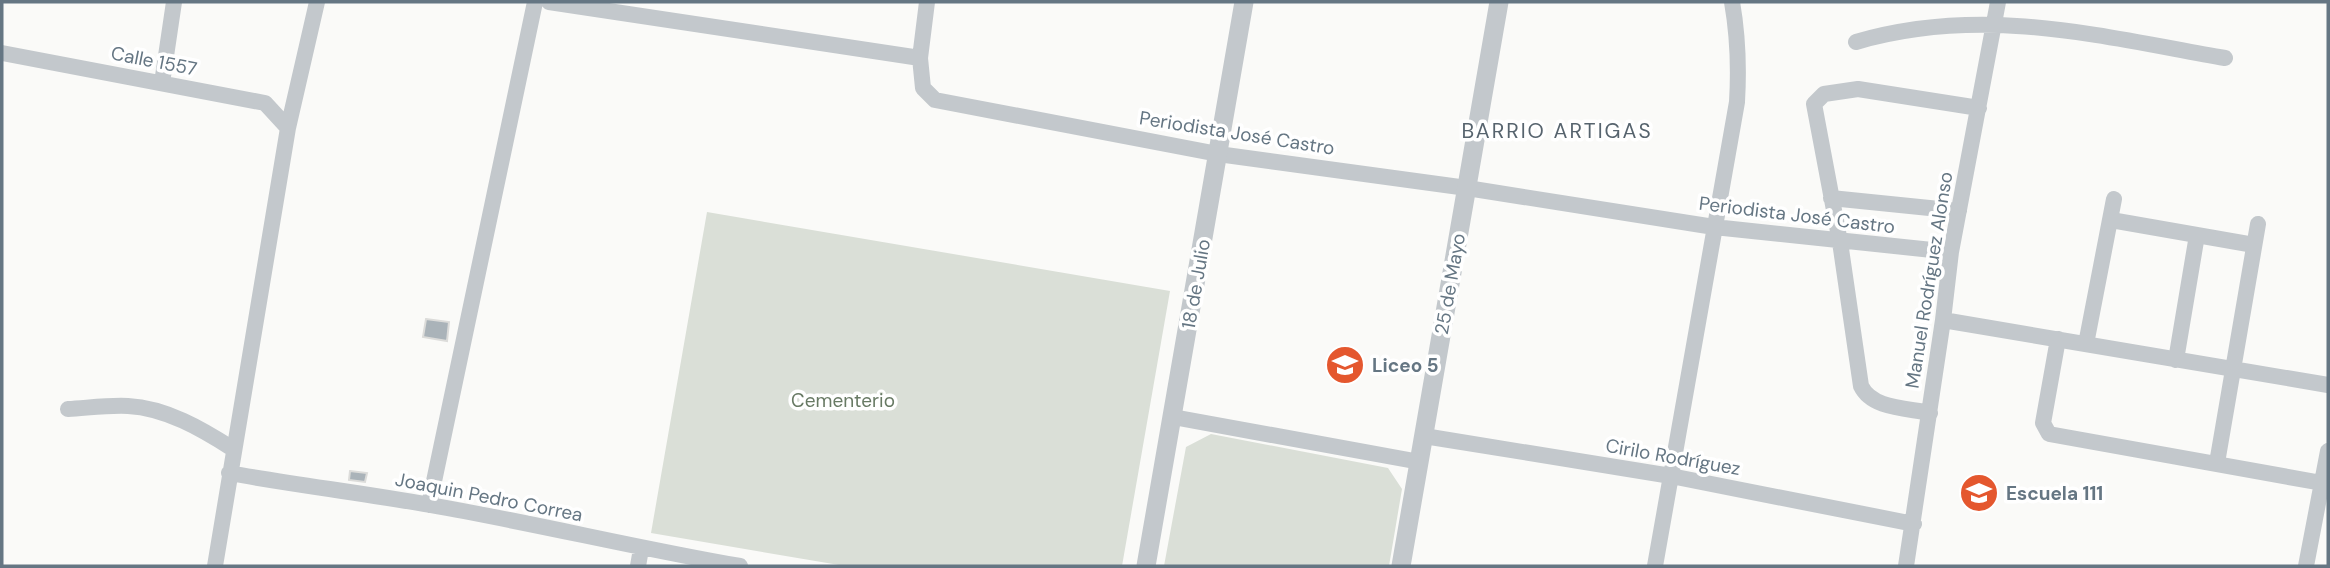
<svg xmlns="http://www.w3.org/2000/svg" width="2330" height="568" font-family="'DM Sans',sans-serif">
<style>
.green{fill:#dadfd7}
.building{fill:#aab3b9;stroke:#dcdcda;stroke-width:2}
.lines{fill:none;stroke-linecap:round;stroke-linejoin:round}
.minor{stroke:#c3c8cc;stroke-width:16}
.tertiary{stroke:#c3c8cc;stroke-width:19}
.labels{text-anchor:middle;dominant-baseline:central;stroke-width:7;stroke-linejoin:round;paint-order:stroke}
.street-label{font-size:19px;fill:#657683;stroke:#fff}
.poi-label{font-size:19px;font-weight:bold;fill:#657683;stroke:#fff;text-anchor:start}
.park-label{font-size:19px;fill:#687a64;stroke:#fff}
.neighbourhood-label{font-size:21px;letter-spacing:2px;fill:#57646e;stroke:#fff}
</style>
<rect width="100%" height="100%" fill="#fafaf8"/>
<!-- green -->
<path class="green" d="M707,212L1170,291L1122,566H845L651,533Z
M1211,434L1388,468L1402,489L1389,566H1164L1186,447Z"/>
<!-- building -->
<path class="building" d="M426,319L449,322L447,341L423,337Z
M350,471L367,473L365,482L349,480Z"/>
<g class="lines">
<!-- minor -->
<path class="minor" d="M549,2L920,58
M927,2L920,58L923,88L935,100L1218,154L1467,188L1714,227L1951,252
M1856,42C1983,5 2099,36 2225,58
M2,53L265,103L288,128
M162,83L174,2
M1831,198L1959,211
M2111,220L2254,245
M1943,320L2328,385
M2058,339L2043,423L2049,434L2322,483
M2086,344L2114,199
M2176,360L2197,235
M68,409C87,408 108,405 128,406C166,408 202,429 233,449
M1930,413C1907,408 1872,409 1861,386L1840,242L1814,104L1824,94L1858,89L1979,108
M1173,417L1420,462
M1424,436L1671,476L1914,524
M2217,463L2258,224
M229,473C296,485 363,493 430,505C534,523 636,548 740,566
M429,505L535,2
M215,566L288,128L317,2
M638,566L641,549
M1655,566L1737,102C1739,68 1738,36 1732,2
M1906,566L1943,320L1951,252L1998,2
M2306,566L2328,451"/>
<!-- tertiary -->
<path class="tertiary" d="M1146,566L1244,2
M1401,566L1499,2"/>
</g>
<!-- icons -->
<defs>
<symbol id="school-disc" viewBox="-11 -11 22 22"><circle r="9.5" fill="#e4572e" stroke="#fff"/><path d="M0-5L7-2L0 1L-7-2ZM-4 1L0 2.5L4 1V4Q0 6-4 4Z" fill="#fff"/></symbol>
</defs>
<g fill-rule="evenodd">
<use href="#school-disc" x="1323" y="343" width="44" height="44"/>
<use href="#school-disc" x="1957" y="471" width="44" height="44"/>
</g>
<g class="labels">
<!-- street labels -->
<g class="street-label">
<text transform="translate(154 61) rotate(11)">Calle 1557</text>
<text transform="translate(1237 133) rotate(9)">Periodista José Castro</text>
<text transform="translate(1797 215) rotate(7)">Periodista José Castro</text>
<text transform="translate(1929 280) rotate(-81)">Manuel Rodríguez Alonso</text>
<text transform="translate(1196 284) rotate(-80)">18 de Julio</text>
<text transform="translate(1450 284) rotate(-80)">25 de Mayo</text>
<text transform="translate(1673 457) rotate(10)">Cirilo Rodríguez</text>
<text transform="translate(489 497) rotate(11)">Joaquin Pedro Correa</text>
</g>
<!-- poi labels -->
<g class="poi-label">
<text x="1372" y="365">Liceo 5</text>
<text x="2006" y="493">Escuela 111</text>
</g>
<!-- park labels -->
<g class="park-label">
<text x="843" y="400">Cementerio</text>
</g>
<!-- neighbourhood labels -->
<g class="neighbourhood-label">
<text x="1557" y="131">BARRIO ARTIGAS</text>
</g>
</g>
<!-- border -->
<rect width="2330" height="568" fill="none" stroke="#657683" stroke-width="7"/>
</svg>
